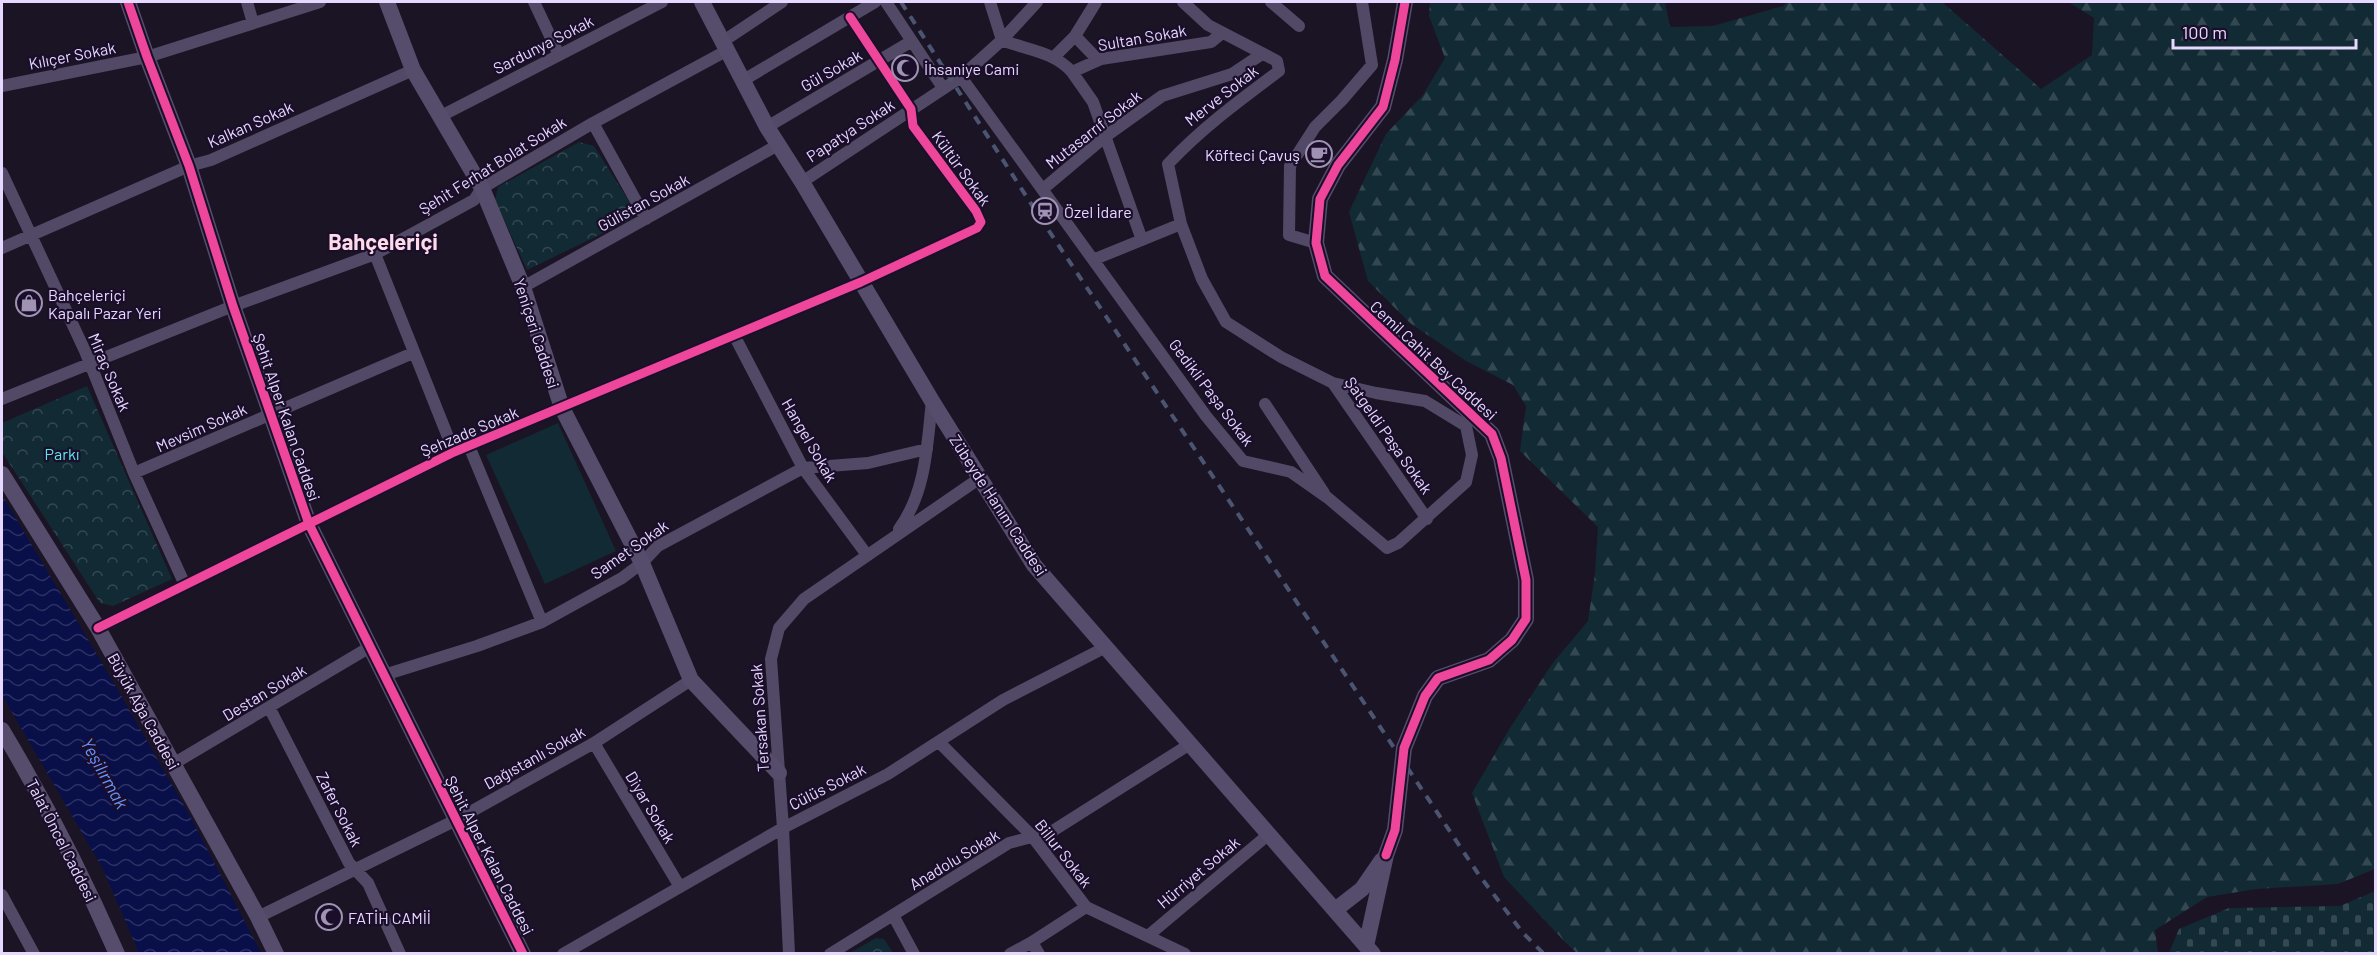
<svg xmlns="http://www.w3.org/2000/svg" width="2377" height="955" font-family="Barlow,sans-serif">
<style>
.grass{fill:#122a34}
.forest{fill:url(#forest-firs)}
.cemetery{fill:url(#cemetery-stones)}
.park{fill:url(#park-crowns)}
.water{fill:url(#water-waves)}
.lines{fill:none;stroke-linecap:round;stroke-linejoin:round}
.street{stroke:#514966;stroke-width:12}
.secondary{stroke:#564c6b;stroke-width:16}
.rail{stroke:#4b5571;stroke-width:4;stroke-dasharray:9 8;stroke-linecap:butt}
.cycleway-casing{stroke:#1a0e2b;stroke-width:13}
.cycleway{stroke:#ed469a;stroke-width:9}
.labels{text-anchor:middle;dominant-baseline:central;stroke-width:4.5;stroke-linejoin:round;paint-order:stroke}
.street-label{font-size:16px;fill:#e6d8ff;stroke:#1a0e2b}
.poi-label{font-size:16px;fill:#e6d8ff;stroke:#1a0e2b;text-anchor:start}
.park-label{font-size:16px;fill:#59eae9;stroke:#1a0e2b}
.water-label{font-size:18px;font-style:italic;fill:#6694ff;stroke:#1a0e2b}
.district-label{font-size:22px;font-weight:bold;fill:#ffdae9;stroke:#1a0e2b}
</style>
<defs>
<pattern id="forest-firs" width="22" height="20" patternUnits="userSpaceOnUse" patternTransform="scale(1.5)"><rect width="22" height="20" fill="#122a34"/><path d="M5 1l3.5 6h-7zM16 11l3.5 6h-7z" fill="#344852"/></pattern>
<pattern id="cemetery-stones" width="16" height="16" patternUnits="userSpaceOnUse" patternTransform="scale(1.5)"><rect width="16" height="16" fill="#122a34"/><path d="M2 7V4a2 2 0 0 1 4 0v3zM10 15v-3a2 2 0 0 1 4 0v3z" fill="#344852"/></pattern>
<pattern id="park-crowns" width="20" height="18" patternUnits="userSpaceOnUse" patternTransform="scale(1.5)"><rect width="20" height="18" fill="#122a34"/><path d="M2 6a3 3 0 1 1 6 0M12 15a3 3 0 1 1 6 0" fill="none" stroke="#344852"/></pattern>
<pattern id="water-waves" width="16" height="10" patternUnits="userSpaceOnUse" patternTransform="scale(1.5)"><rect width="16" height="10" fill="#080f49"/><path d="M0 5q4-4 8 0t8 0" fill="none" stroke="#2c3164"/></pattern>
</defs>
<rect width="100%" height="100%" fill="#1b1425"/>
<!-- grass -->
<path class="grass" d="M558,423L616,551L545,584L486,455Z"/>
<!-- forest -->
<path class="forest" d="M1430,2H1665L1670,27L1713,26L1783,6L1787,2H1942L2041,89L2092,55L2094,18L2068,2H2375V869L2338,884L2256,889L2207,897L2155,930L2158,953L1578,954L1567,944L1504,877L1472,793L1510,728L1552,664L1588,621L1595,574L1598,527L1520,451L1526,406L1513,385L1466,361L1410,323L1368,281L1349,212L1386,134L1423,95L1445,58L1429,16Z"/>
<!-- cemetery -->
<path class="cemetery" d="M2375,891V953H2169L2179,929L2229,908L2340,906Z"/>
<!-- park -->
<path class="park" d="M579,142L594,146L632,206V219L527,270L495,200L498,187Z
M87,386L172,579L113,606L100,603L2,452V423Z
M876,938L884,939L893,953H850Z"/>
<!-- water -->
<path class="water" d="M2,495L112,680L191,818L261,953H139L103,869L2,695Z"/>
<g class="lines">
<!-- street -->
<path class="street" d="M247,2L253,23
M534,2L559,55
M886,2L943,88
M990,2L1002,40
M1183,2L1208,25L1277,61L1279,71C1240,100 1202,128 1168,164L1181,224L1202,279L1226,322L1281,357L1333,383L1427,519
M1271,2L1299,26
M1075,36L1098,60
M1002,40C1026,50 1053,51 1072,72L1101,59L1211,42L1222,33
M722,42L782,2
M1054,57L1075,36L1096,2
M1072,72L1093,102L1142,240
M961,77L1206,416L1243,461L1291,472L1328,498L1387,548L1398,543L1466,482L1472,455L1466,426L1425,401L1376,393L1333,383
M742,81L875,2
M2,86L147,57L320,2
M439,117L662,2
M593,123L646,219
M767,127L912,41
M2,173L85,351L134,473L185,585
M802,182L961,77L1002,40L1037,2
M1043,189L1106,136L1162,96L1232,74L1262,54
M1316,243L1289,235L1290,166L1315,127L1342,100L1372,65L1362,2
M2,248L189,166L211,160L413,70
M375,254L454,452
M1095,259L1181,224
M523,287L778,145
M734,335L803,468L867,555
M2,399L233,306L375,254L474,200L482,188L593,123L726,51
M1265,404L1324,493
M469,446L542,622
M134,473L413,353
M899,529C926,492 927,446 932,401
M98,628L454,452L861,282L977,228L981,222L976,211L913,126L911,109L850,17
M384,675L477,646L542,622L622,578L642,563L658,546L803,468L868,463L927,449
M270,709L349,863L368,883L400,954
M939,742L1032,836L1086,907L1185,954
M594,743L680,887
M173,764L370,647
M2,895L34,954
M893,915L914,954
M258,917L456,820L594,743L691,680
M1149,935L1269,834
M1032,942L1039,954
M563,954L783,828L888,774L1003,700L1106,647
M789,954L783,828L771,659L779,628L804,599L980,478
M830,954L1009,843L1051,832L1190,744
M1010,954L1032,942L1086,907"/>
<!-- secondary -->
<path class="secondary" d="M128,2L147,57L189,166L233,306L309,524L523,954
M387,2L413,70L482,188L523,287L562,408L642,563L691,680L779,773
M702,2L767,127L802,182L932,401L1034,565L1373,954
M2,474L98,628L258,917L276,954
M2,730C45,802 83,876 117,954
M1335,910L1362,889L1382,860
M1366,946L1386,855L1395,830L1404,748L1425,696L1438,678L1489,660L1512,640L1526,619V580L1501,458L1492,434L1325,276L1316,243L1320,199L1338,165L1383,107L1395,60L1405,2"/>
<!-- rail -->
<path class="rail" d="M901,2L1039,216L1479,875L1523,933L1544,954"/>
<defs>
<path id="cycleway" d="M128,2L147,57L189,166L233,306L309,524L523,954
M98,628L454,452L861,282L977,228L981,222L976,211L913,126L911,109L850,17
M1386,855L1395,830L1404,748L1425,696L1438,678L1489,660L1512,640L1526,619V580L1501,458L1492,434L1325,276L1316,243L1320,199L1338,165L1383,107L1395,60L1405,2"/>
</defs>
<!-- cycleway casing -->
<use href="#cycleway" class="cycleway-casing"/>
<!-- cycleway -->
<use href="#cycleway" class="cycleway"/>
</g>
<!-- icons -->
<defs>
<symbol id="mosque-ring" viewBox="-11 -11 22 22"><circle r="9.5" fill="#1a0e2b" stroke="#9f93b3" stroke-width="1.5"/><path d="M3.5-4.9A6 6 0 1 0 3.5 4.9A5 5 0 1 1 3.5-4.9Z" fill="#9f93b3"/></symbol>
<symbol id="cafe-ring" viewBox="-11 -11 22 22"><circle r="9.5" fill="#1a0e2b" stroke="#9f93b3" stroke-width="1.5"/><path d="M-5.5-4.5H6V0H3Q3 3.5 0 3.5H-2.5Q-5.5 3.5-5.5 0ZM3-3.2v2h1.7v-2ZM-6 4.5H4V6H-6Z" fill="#9f93b3"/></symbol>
<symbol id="station-ring" viewBox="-11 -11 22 22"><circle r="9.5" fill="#1a0e2b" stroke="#9f93b3" stroke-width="1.5"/><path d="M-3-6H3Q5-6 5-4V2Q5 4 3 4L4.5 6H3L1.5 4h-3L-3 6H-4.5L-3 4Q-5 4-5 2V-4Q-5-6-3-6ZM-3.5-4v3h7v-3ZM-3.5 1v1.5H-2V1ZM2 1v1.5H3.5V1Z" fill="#9f93b3"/></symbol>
<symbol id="shop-ring" viewBox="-11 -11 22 22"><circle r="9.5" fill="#1a0e2b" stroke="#9f93b3" stroke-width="1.5"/><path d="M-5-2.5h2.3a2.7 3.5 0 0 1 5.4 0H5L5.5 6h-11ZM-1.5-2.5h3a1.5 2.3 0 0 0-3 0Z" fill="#9f93b3"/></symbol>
</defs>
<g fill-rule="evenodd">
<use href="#mosque-ring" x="890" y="53" width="30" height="30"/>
<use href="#cafe-ring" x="1304" y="139" width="30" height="30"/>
<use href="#station-ring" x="1030" y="196" width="30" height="30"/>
<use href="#shop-ring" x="14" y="288" width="30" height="30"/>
<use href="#mosque-ring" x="314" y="902" width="30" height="30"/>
</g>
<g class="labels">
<!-- street labels -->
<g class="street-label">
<text transform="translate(1142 37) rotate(-10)">Sultan Sokak</text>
<text transform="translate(543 44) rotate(-27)">Sardunya Sokak</text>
<text transform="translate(72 55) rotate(-11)">Kılıçer Sokak</text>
<text transform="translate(831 70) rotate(-30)">Gül Sokak</text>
<text transform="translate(1221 95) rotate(-38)">Merve Sokak</text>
<text transform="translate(250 124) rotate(-24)">Kalkan Sokak</text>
<text transform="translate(1093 129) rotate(-38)">Mutasarrıf Sokak</text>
<text transform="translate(850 130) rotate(-33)">Papatya Sokak</text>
<text transform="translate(492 165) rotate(-32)">Şehit Ferhat Bolat Sokak</text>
<text transform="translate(962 168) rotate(54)">Kültür Sokak</text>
<text transform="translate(643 202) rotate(-29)">Gülistan Sokak</text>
<text transform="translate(537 333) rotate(72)">Yeniçeri Caddesi</text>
<text transform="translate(1434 360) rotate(43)">Cemil Cahit Bey Caddesi</text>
<text transform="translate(110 372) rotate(67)">Miraç Sokak</text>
<text transform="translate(1212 392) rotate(53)">Gedikli Paşa Sokak</text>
<text transform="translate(287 417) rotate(71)">Şehit Alper Kalan Caddesi</text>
<text transform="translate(201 427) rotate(-24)">Mevsim Sokak</text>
<text transform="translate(469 431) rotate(-23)">Şehzade Sokak</text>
<text transform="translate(1389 435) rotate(55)">Şatgeldi Paşa Sokak</text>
<text transform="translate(810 440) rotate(60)">Hangel Sokak</text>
<text transform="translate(999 505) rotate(57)">Zübeyde Hanım Caddesi</text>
<text transform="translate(629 549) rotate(-35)">Samet Sokak</text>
<text transform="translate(264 692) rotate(-31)">Destan Sokak</text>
<text transform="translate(144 711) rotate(61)">Büyük Ağa Caddesi</text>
<text transform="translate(759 718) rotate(-94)">Tersakan Sokak</text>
<text transform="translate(534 757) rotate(-29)">Dağıstanlı Sokak</text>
<text transform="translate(827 786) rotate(-27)">Cülüs Sokak</text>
<text transform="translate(651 807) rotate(59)">Diyar Sokak</text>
<text transform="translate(340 809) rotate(63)">Zafer Sokak</text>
<text transform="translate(62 840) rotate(63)">Talat Öncel Caddesi</text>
<text transform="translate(1064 853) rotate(52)">Billur Sokak</text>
<text transform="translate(490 855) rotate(63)">Şehit Alper Kalan Caddesi</text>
<text transform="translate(954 859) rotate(-31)">Anadolu Sokak</text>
<text transform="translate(1198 872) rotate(-40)">Hürriyet Sokak</text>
</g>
<!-- poi labels -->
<g class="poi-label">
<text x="924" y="68">İhsaniye Cami</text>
<text x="1300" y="154" text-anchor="end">Köfteci Çavuş</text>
<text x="1064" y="211">Özel İdare</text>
<text x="48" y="294">Bahçeleriçi<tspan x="48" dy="18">Kapalı Pazar Yeri</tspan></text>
<text x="348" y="917">FATİH CAMİİ</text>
</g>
<!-- park labels -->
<g class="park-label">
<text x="62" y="453">Parkı</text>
</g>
<!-- water labels -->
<g class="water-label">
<text transform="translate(105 773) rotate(61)">Yeşilırmak</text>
</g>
<!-- district labels -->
<g class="district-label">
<text x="383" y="241">Bahçeleriçi</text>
</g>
</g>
<!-- border -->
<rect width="2377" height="955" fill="none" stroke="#e6d8ff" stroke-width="6"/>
<!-- scale -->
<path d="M2173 39v9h183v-9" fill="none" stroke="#e6d8ff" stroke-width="3"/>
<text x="2182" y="39" font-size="18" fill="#e6d8ff" stroke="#1a0e2b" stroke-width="4.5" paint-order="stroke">100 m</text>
</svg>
